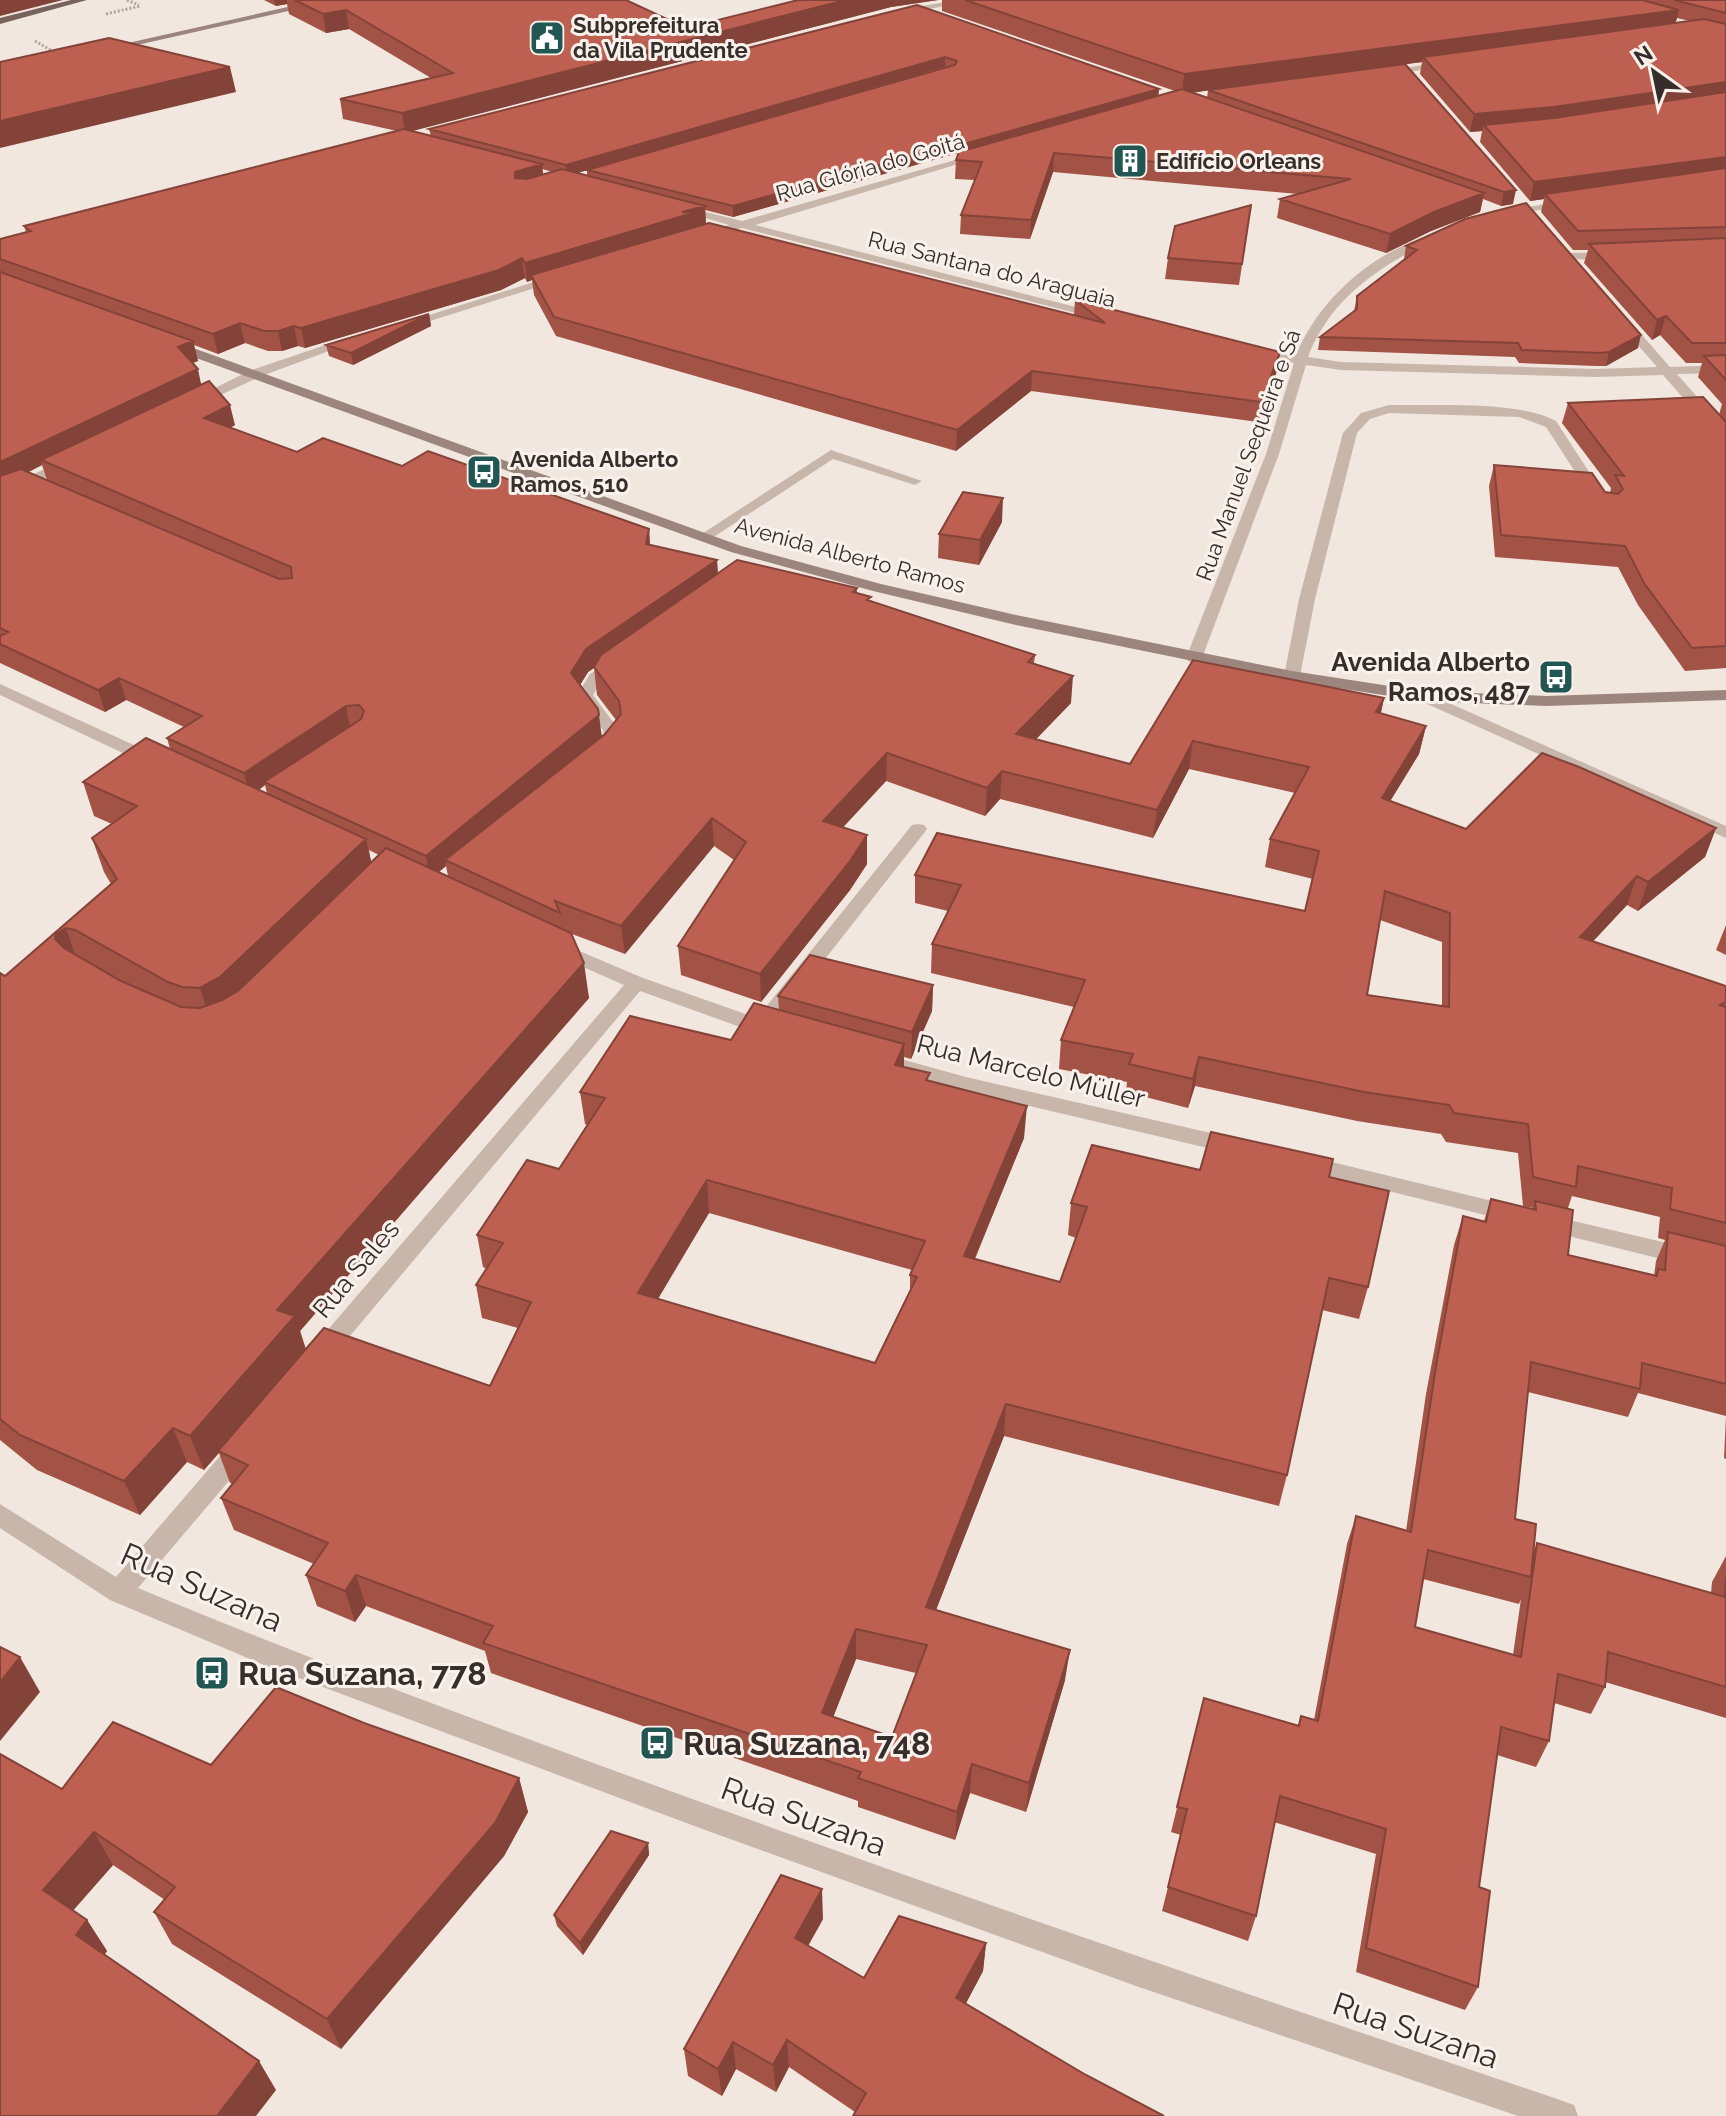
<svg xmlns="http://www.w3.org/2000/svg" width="1726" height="2116" font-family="Raleway,sans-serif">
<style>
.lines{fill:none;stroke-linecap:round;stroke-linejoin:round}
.path{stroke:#b4a096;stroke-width:3;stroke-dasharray:2 2;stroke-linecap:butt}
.service{fill:#c8b6ab;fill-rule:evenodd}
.minor{fill:#c8b6ab;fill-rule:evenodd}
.secondary{fill:#9c857d;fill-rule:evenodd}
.primary{fill:#78635c;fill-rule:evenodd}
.wall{fill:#a35346;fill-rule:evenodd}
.shaded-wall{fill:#844339}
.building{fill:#bd6051;stroke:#844339;stroke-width:2;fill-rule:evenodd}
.labels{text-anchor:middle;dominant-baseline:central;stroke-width:6;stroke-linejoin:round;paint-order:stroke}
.far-poi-label{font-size:22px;font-weight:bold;fill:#372d2a;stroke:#f9f1eb;text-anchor:start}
.far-street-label{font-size:22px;fill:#372d2a;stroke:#f9f1eb}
.poi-label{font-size:26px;font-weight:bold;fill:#372d2a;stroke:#f9f1eb;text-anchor:end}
.street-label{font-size:26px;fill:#372d2a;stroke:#f9f1eb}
.near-street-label{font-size:32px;fill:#372d2a;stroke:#f9f1eb}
.near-poi-label{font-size:32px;font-weight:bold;fill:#372d2a;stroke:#f9f1eb;text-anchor:start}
</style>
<rect width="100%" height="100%" fill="#f1e7df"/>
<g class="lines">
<!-- path -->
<path class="path" d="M127,0L139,5
M106,14L140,6
M35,41L54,52"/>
<!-- service -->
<path class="service" d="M1389,405C1435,406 1517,400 1556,421L1604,495L1597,499L1592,498L1546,427L1519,417L1389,413L1370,419L1357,433L1315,599L1300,676L1292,681L1286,679L1284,676L1299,599L1343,433L1361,413Z
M831,450L922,481L915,485L833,459L709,540L704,541L697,537Z
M616,658L624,663L602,680L593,695L619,730L621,740L611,754L605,755L597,750L605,740L603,730L577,695L590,674Z"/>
<!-- minor -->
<path class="minor" d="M957,0H982L898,14L893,11Z
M1445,61L1448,66L1382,76L1377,73Z
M976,154L985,156L755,225L1103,314V320L742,228L703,237V233L729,225L675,209L681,206L742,221Z
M1569,200L1573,201V205L1505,215L1499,212Z
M1430,235L1434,236V240C1379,266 1330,299 1308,357L1341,362L1596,369L1657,367L1617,321L1623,317L1627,318L1670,367L1726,365V373L1677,374L1726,430V442L1721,441L1663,375L1596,377L1341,370L1306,365L1279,454L1202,658L1194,663L1188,661L1186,658L1266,454L1294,363L1249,353L1255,349L1296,355C1319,299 1372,253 1430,235Z
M1569,253L1613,252L1619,256L1613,260L1565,259V255Z
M553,276L563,279L408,328L398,325Z
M346,338L356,341L259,377L199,405L187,402L249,371Z
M68,458L73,459V465L0,499V490Z
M0,684L158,756L160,760L158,764H146L0,695Z
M1422,691L1726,826V838L1416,699L1414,696Z
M918,824L924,825L927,829L924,833L774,1024L778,1029L775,1034L768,1036L754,1032L640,991L329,1361L321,1363L313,1361L309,1354L313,1347L624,985L551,953L549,949L551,945H565L643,978L757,1018L912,825Z
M879,1053L966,1077L1233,1138L1240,1141L1243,1146L1240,1151L1233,1154L966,1091L872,1065L869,1060L872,1055Z
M1307,1156L1513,1206L1521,1208L1524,1214L1521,1220L1513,1222L1300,1169L1296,1164L1300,1159Z
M1544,1214L1726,1257V1275L1536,1228L1533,1222L1536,1216Z
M241,1439L250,1442L253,1449L250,1456L138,1588C293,1653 450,1710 607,1768C924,1884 1243,1993 1563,2101L1574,2105L1578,2116H1518L1136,1986L697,1827L264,1665L110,1600L0,1528V1504L116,1577L232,1442Z"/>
<!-- secondary -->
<path class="secondary" d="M319,0H337L106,52L101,49Z
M166,341H174L741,546L881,584L1016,615L1292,671L1422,691L1546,696L1726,690V700L1546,706L1422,701L1292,681L1016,625L873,591L731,552L166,347Z"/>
<!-- primary -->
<path class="primary" d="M71,0H87L0,24V18Z"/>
</g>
<!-- wall -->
<path class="wall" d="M264,0H626L686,28L798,0H938L891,7L411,131L431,136L429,129L917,5L1159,89L1158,96L1175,91L942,11V0H1726V668L1685,671L1638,605L1618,567L1495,557L1489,486L1494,465L1610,493L1611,488L1562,423L1568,403L1719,415L1722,404L1698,377L1702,363H1686L1660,335L1652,340L1584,263L1588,250H1573L1541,212L1544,199L1530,201L1480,142L1482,131L1470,132L1420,74L1422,62L1406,64L1513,204L1501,206L1483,199L1480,212L1431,231L1386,253L1277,218L1280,199L1298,194L1053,172L1030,239L960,234L961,215L975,180L955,179L956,160L958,153L733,217L705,210L706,224L1074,315L1075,300L1280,352L1277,371L1258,422L1031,391L956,451L556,336L534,295L532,280L527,282L525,278L501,290L305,348L298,346L282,351H268L245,343L218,354L194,345L198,361L192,363L201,384L235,425L230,428L297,452L402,466L649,529L650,545L717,560L718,574L857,588V593L871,601L1035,655L1034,663L1071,703L1036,739L1130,764L1193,660L1384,698L1381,713L1426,726L1419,754L1390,801L1466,829L1716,828L1705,857L1638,911L1627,905L1593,941L1726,986V1459L1724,1458L1726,1416L1638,1393L1628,1417L1528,1392L1515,1519L1533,1552L1537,1543L1711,1593L1712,1582L1726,1556V1718L1605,1682V1687L1591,1714L1554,1703L1549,1741L1536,1767L1497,1755L1479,1887L1478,1987L1465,2010L1356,1972L1376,1854L1274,1822L1256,1916L1248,1941L1162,1911L1181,1835L1171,1832L1204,1698L1298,1725L1301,1716L1314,1720L1347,1544L1356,1516L1406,1531L1426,1394L1454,1245L1463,1216L1484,1221L1491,1199L1532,1209L1533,1208L1523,1206L1518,1153L1446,1142L1441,1134L1357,1121L1195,1086L1188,1108L1126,1092L1127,1082L1059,1069L1061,1040L1074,1007L931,973L932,944L948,911L915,903V875L1305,911L1313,879L1265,867L1270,839L1295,793L1189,769L1153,838L1000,799L985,816L886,781L843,827L867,835V864L850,890L761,1002L681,975L678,946L734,860L714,846L625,954L572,934L589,998L300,1331L306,1349L490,1386L518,1328L482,1318L476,1285L487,1269L483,1267L477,1235L559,1169L587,1125L585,1124L580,1092L731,1040L779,1010L778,996L933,985L932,1011L911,1059L904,1057V1067L930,1081L1024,1138L975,1259L1060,1282L1076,1238L1068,1235L1071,1203L1200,1170L1329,1177L1368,1287L1359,1319L1322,1310L1287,1475L1279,1506L1004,1436L936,1610L1065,1680L1026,1812L970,1793L955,1840L858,1807V1801L491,1673L485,1651L366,1606L355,1622L317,1606L306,1575L314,1564L234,1530L221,1498L233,1484L230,1483L219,1453L204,1470L187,1462L140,1515L37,1470L0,1440V973L5,976L111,884L104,872L92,838L112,824L94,816L83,782L170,749L167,738L184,727L126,700L105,712L0,663V239L26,232L24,226L397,131L343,119L340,99L431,78L349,29L326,33L289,14L287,4L276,6ZM1677,18L1690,21L1675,23ZM945,67L947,68L587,170V176L577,173ZM1208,90L1207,98L1192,93ZM542,169L553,172L543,175ZM42,465L47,480L28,472ZM594,668L597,695L616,720L602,736L580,685L588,672ZM265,785L267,794L259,790ZM369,850L379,855L371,862ZM446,866L448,876L439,872ZM1380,920L1442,942V1006L1367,995ZM1572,1196L1660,1217L1658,1238L1665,1240L1656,1261L1654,1276L1568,1255V1208ZM709,1213L912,1270L910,1275V1291L875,1363L657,1299ZM1423,1579L1519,1604L1521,1599L1513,1655L1415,1627ZM856,1659L916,1673L892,1737L833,1717Z
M1251,205L1239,285L1165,279L1168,258Z
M1465,219L1638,348L1606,366H1596L1519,363L1515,357L1318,350L1320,337L1354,311L1357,296L1404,259L1406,246Z
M429,314L431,326L353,365L329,356L326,345Z
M1002,522L979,565L938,558L939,534Z
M1726,925V955L1716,950Z
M364,1723L519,1778L528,1812L504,1856L341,2049L172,1944L154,1912L165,1900L113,1865L73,1910L87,1920L107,1951L104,1955L276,2090L0,2116L62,1789L211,1765Z
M648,1843L649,1855L583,1955L557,1926L554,1915Z
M823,1919L808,1946L864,1978L986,1943L983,1971L966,2003L1086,2075L855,2112L789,2067L776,2092L736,2069L722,2096L688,2076L684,2049Z"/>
<!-- shaded-wall -->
<path class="shaded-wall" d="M0,0H63L0,16Z
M274,0H287V4L276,6Z
M846,0H938L891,7L405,133L402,113Z
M346,10L349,29L326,33L323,14Z
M1679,10L1674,29L1423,57L1422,62L1182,94L1184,74Z
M945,57V67L567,176L566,165Z
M230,67L236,92L0,148V121Z
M1726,82V98L1550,124L1484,125L1482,131L1470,132L1474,114Z
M1159,89L1158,99L964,151L733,217V206L965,141Z
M1054,153L1053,172L1030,239L1031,220Z
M1726,157V174L1545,194L1544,199L1530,201L1534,182Z
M542,164L544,182L517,196L515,172Z
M1516,190L1513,204L1501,206L1504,192Z
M1484,193L1480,212L1431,231L1386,253L1390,234L1434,212Z
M705,206L706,224L531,275L532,280L527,282L525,263Z
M522,258L525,278L501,290L305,348L301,328Z
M429,314L431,326L353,365L351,353Z
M1666,316L1660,335L1652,340L1657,320Z
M240,323L245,343L218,354L213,334Z
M294,326L298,346L282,351L278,331Z
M1641,335L1638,348L1606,366L1609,352Z
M193,341L198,361L183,367L178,347Z
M1280,352L1277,371L1258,422L1261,402Z
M198,369L202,389L41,460L42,465L0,487V462Z
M1032,371L1031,391L956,451L957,430Z
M230,405L235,425L209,438L204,418Z
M1003,498L1002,522L979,565L980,540Z
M649,529L650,551L646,544Z
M717,560L718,582L588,672L574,695L571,673L586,649Z
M1073,676L1071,703L1014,762L1016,734Z
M119,678L126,700L105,712L98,690Z
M1384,698L1378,725L1376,712Z
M346,706L350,728L264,782L265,785L250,796L244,773Z
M599,715L602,738L445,860L446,866L430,879L426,856Z
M1426,726L1419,754L1375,826L1382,798Z
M1193,741L1189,769L1153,838L1157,810Z
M887,753L886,781L823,849V821Z
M1002,771L1000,799L985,816L987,788Z
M712,818L714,846L625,954L621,926Z
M1716,828L1705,857L1638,911L1648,882Z
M867,835V864L850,890L761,1002L760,974Z
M366,839L374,874L211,1023L200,988Z
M1637,876L1627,905L1571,965L1580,937Z
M66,928L78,963L55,939L56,934Z
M584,963L589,998L300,1331L306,1351L204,1470L190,1436L277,1310Z
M933,985L932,1011L911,1059L912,1032Z
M904,1044V1077L895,1065Z
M1199,1057L1195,1086L1188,1108L1193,1079Z
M1027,1106L1024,1138L962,1289L964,1256Z
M707,1180L709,1213L642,1326L638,1293Z
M1006,1404L1004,1436L925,1638L926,1607Z
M173,1428L187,1462L140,1515L124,1481Z
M356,1575L366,1606L355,1622L345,1591Z
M856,1629V1659L823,1743L822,1713Z
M1070,1650L1065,1680L1026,1812L1029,1783Z
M20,1657L40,1692L0,1741V1682Z
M972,1764L970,1793L955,1840L957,1812Z
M519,1778L528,1812L504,1856L341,2049L327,2019Z
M94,1832L113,1865L64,1921L43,1890Z
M648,1843L649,1855L583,1955L580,1943Z
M822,1889L823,1919L796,1967L795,1938Z
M87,1920L107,1951L96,1966L76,1935Z
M986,1943L983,1971L954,2026L956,1998Z
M787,2040L789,2067L776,2092L773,2065Z
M733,2042L736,2069L722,2096L718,2069Z
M259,2061L276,2090L256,2116H217Z"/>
<!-- building -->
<path class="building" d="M295,0H626L686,28L798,0H846L402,113L340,99L453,73L346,10L323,14Z
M965,0H1642L1679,10L1184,74Z
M1674,0H1726V13Z
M917,5L1159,89L964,144L965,141L733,206L587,170L955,65L957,61L945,57L566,165L429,129Z
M1704,19L1726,24V82L1554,107L1474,114L1423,57Z
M109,38L230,67L0,121V62Z
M1405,64L1516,190L1504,192L1208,90Z
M1182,89L1484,193L1434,212L1390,234L1280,199L1351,179L1054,153L1031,220L961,215L982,162L956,160L959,152Z
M1726,92V157L1534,182L1484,125L1554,118Z
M404,129L542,164L515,172V178L527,179L562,169L705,206L682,212L693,213L525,263L522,258L499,270L301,328L294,326L278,331H264L240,323L213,334L0,259V239L31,231L24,226Z
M1726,168V227L1578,231L1545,194Z
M1526,203L1641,335L1609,352L1600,353L1522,350L1518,343L1320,337L1357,309V296L1417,250L1406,246L1465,219Z
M1251,205L1242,264L1168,258L1175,226Z
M709,223L1105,323L1075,300L1280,352L1261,402L1032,371L957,430L554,317L531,275Z
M1726,238V343H1692L1666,316L1657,320L1589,244Z
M0,272L193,341L178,347L198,369L0,462Z
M429,314L351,353L326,345Z
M1726,355V380L1704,356Z
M209,381L230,405L204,418L297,452L323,438L402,466L428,451L649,529L646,544L717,560L586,649L571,673L598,709L599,715L426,856L264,782L361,719L364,711L359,705L346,706L244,773L167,738L202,716L119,678L98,690L0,644V636L8,632L0,628V476L21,469L279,579L292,578L291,567L41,460Z
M1703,397L1726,422V646L1692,648L1644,583L1625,546L1501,535L1494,465L1592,473L1605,492L1618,494L1623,489L1615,475L1624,476L1568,403Z
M963,492L1003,498L980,540L939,534Z
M737,560L857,588L853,592L871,597L867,600L1035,655L1028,662L1073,676L1016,734L1130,764L1193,660L1384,698L1376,712L1426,726L1382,798L1466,829L1542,753L1579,767L1716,828L1648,882L1637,876L1580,937L1726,986V1002L1720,1005L1726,1007V1223L1670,1209L1672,1188L1578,1166L1576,1187L1533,1177L1528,1124L1454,1113L1449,1105L1364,1092L1199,1057L1193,1079L1129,1064L1133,1054L1061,1040L1085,980L932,944L961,885L915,875L937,833L1305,911L1319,851L1270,839L1309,767L1193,741L1157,810L1002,771L987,788L887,753L823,821L867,835L850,861L760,974L678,946L746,842L712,818L621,926L555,901L560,913L445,860L605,734L621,714L619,701L594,667L601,655ZM1385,891L1450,913L1449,1007L1367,995Z
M146,738L366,839L220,977L200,988L182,987L168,982L75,930L66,928L56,934L55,939L64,948L121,981L181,1007L200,1008L222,1000L238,991L386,848L571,933L584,963L277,1310L295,1316L190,1436L173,1428L124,1481L20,1435L0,1419V973L5,976L117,879L92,838L137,806L83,782Z
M810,955L933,985L912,1032L778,996Z
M754,1003L904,1044L895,1065L930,1073L926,1080L1027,1106L964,1256L1060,1282L1087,1207L1071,1203L1092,1145L1200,1170L1211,1132L1333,1159L1329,1177L1389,1191L1368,1287L1329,1278L1287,1475L1006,1404L926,1607L1070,1650L1029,1783L972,1764L957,1812L858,1778L861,1772L483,1643L493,1626L356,1575L345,1591L306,1575L328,1543L221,1498L248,1465L218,1451L324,1328L490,1386L531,1302L476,1285L503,1243L477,1235L527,1160L559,1169L605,1098L580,1092L630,1016L731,1040ZM707,1180L925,1241L910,1275L917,1277L875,1363L638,1293ZM856,1629L927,1645L892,1737L822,1713Z
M1491,1199L1536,1210L1535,1201L1573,1210L1568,1255L1657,1276L1658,1269L1665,1270L1668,1232L1726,1246V1384L1642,1363L1640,1389L1531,1362L1515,1519L1536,1524L1531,1577L1428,1550L1415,1627L1521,1657L1537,1543L1725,1597L1726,1577V1687L1608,1652L1605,1687L1558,1674L1549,1741L1501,1727L1479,1887L1490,1891L1478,1987L1366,1948L1386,1829L1280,1796L1256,1916L1168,1887L1187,1809L1177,1807L1204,1698L1299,1726L1301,1716L1318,1721L1356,1516L1411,1532L1436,1366L1463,1216L1486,1222Z
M0,1647L20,1657L0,1682Z
M276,1687L364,1723L519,1778L495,1823L327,2019L154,1912L175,1887L94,1832L43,1890L87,1920L76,1935L259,2061L217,2116H0V1754L62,1789L113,1722L211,1765Z
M611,1831L648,1843L580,1943L554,1915Z
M781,1875L822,1889L795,1938L864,1978L899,1916L986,1943L956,1998L1086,2075L1164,2116H853L866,2093L787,2040L773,2065L733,2042L718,2069L684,2049Z"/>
<!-- icons -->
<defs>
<symbol id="civic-square" viewBox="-11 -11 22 22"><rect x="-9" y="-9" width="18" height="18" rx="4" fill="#225653" stroke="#f9f1eb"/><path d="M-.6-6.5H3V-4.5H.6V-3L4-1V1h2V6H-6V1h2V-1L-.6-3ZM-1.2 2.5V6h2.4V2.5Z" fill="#fff"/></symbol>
<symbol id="building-square" viewBox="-11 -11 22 22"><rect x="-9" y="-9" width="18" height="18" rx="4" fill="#225653" stroke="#f9f1eb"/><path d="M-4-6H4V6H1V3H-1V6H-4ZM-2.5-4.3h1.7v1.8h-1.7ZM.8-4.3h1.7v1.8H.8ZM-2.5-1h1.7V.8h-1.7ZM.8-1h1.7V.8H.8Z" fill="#fff"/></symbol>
<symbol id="bus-square" viewBox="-11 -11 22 22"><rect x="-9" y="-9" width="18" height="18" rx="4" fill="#225653" stroke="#f9f1eb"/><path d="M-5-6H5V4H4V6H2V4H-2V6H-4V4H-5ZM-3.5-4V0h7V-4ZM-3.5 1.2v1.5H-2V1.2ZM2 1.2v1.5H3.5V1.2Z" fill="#fff"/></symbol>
</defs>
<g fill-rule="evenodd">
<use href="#civic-square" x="527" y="18" width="40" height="40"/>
<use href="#building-square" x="1110" y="141" width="40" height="40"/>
<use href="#bus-square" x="464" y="452" width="40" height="40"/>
<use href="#bus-square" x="1536" y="657" width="40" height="40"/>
<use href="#bus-square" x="192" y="1653" width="40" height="40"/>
<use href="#bus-square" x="637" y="1723" width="40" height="40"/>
</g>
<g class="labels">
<!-- far-poi labels -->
<g class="far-poi-label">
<text x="573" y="25">Subprefeitura<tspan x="573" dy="25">da Vila Prudente</tspan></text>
<text x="1156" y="161">Edifício Orleans</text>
<text x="510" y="459">Avenida Alberto<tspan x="510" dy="25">Ramos, 510</tspan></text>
</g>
<!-- far-street labels -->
<g class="far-street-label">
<text transform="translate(870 167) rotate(-16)">Rua Glória do Goitá</text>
<text transform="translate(992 269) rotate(14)">Rua Santana do Araguaia</text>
<text transform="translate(1248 455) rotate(-70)">Rua Manuel Sequeira e Sá</text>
<text transform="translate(850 555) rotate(15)">Avenida Alberto Ramos</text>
</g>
<!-- poi labels -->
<g class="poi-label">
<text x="1530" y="662">Avenida Alberto<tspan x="1530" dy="30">Ramos, 487</tspan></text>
</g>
<!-- street labels -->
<g class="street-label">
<text transform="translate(1031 1071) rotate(14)">Rua Marcelo Müller</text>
<text transform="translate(356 1269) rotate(-50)">Rua Sales</text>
</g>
<!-- near-street labels -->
<g class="near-street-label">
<text transform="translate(202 1587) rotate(24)">Rua Suzana</text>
<text transform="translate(804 1816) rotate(20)">Rua Suzana</text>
<text transform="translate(1416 2030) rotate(19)">Rua Suzana</text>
</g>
<!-- near-poi labels -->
<g class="near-poi-label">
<text x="238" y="1673">Rua Suzana, 778</text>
<text x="683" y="1743">Rua Suzana, 748</text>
</g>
</g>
<!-- north arrow -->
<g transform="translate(1654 72) rotate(327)" stroke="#f9f1eb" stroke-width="6" paint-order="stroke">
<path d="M0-6L14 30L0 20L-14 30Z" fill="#372d2a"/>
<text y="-12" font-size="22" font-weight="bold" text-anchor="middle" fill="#372d2a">N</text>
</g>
</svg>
